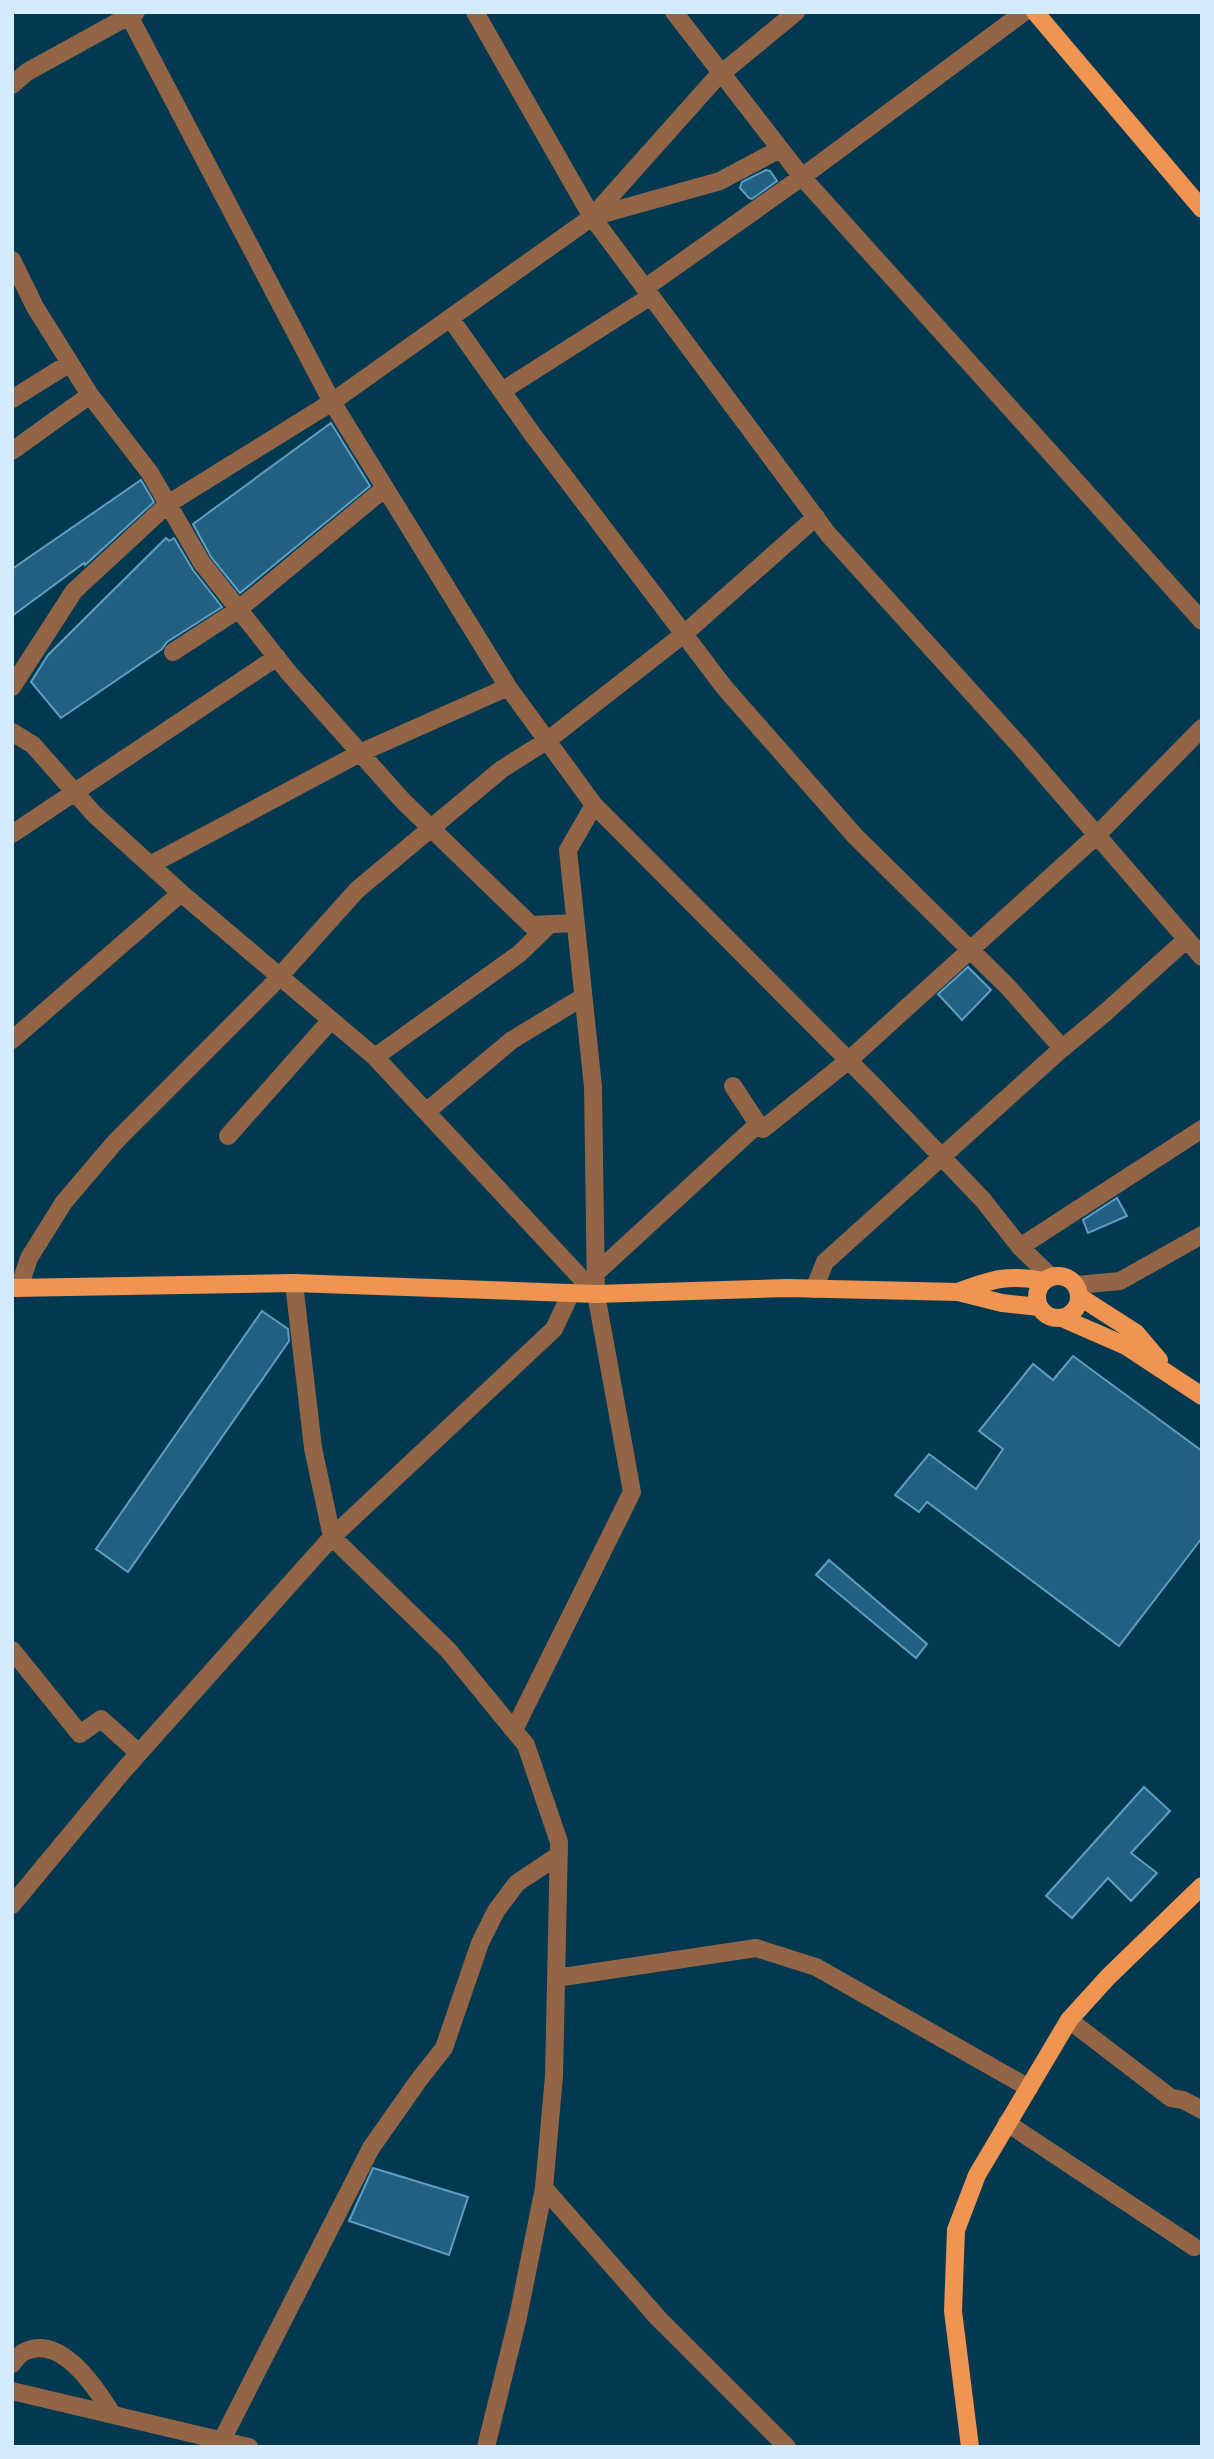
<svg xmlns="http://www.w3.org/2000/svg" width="1214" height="2459" font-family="'Sofia Sans Condensed',sans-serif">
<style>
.building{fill:#216081;stroke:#609ec2;stroke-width:2}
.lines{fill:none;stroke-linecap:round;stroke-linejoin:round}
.minor{stroke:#926546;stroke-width:18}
.major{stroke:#f09451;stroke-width:18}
</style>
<rect width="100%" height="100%" fill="#023850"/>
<!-- building -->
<path class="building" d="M766,170L770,171L777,181L752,199L749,198L740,188L742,182Z
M331,423L370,486L240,593L211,557L193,524Z
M141,480L154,502L85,565L84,563L12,616V569Z
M166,538L169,541L174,538L193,570L222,607L167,642L162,649L61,718L31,682L48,655Z
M968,967L991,990L962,1020L938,994Z
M1117,1198L1127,1216L1088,1233L1083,1220Z
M262,1311L288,1329L289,1341L128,1572L96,1549Z
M1073,1356L1202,1451V1538L1119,1646L927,1502L919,1512L895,1495L929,1454L976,1489L1003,1449L979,1431L1033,1364L1053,1380Z
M829,1560L927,1644L916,1658L816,1575Z
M1144,1787L1170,1811L1131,1853L1157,1873L1131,1901L1108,1878L1072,1918L1046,1896Z
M373,2168L468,2197L449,2255L349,2221Z"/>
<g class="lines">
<!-- minor -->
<path class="minor" d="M127,12L332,402L508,687L594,805L568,850L593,1087L596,1294L632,1492L514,1730
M475,12L592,217L828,534L1019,745L1202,957
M674,12L802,177L1202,621
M12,85L27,72L136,12
M780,149L720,181L592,217L716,78L796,12
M12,260L35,307L90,395L150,473L202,563L289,673L403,801L531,925L575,923
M645,288L802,177L1024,12
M450,318L533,435L724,687L855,836L1008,987L1062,1048
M502,391L651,296
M12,399L70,363
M12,451L90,395
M173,652L239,609L385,488
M12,687L74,591L168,504L332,402L592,217
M12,732L33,745L94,814L181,893L375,1057L596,1294
M594,805L874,1086L983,1200L1020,1247L1051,1277
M12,834L277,657
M150,865L360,753L508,687
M12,1040L181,893
M375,1057L519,954L550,924
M426,1112L512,1040L583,997
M763,1129L849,1060L1097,835L1202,728
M228,1136L331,1020
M1020,1247L1202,1129
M596,1273L758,1124L733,1086
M294,1283L313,1448L332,1537L448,1650L526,1745L559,1842L554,2076L544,2188L518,2317L486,2447
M1077,1285L1120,1281L1202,1235
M19,1288L29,1258L64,1202L116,1141L270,987L357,890L502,769L548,740L684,634L816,517
M814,1289L825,1262L1058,1052L1106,1012L1187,939
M12,1650L80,1734L101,1719L139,1753
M12,1905L123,1771L332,1537L554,1329L571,1293
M556,1978L756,1948L816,1967L1029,2088
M1069,2020L1171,2098L1183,2100L1202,2110
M1007,2123L1194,2247
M544,2188L658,2318L787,2447
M12,2364C15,2360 20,2354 24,2352C61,2333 97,2389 112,2414
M12,2391L249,2447
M222,2440L371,2148L418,2081L444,2048L480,1943L496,1911L517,1883L559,1855"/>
<!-- major -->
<path class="major" d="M1035,12L1202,209
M1037 1297a21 21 0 1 1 42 0a21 21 0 1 1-42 0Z
M12,1288L294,1283L596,1294L787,1288L958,1292L1002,1303L1039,1307
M958,1292C993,1279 1007,1274 1044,1281
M1080,1297L1136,1333L1159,1360
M1062,1318L1126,1346L1202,1396
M970,2447L953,2311L956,2230L977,2175L1069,2020L1108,1977L1202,1886"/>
</g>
<!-- border -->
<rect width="1214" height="2459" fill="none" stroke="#d3ebfa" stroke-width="28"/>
</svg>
